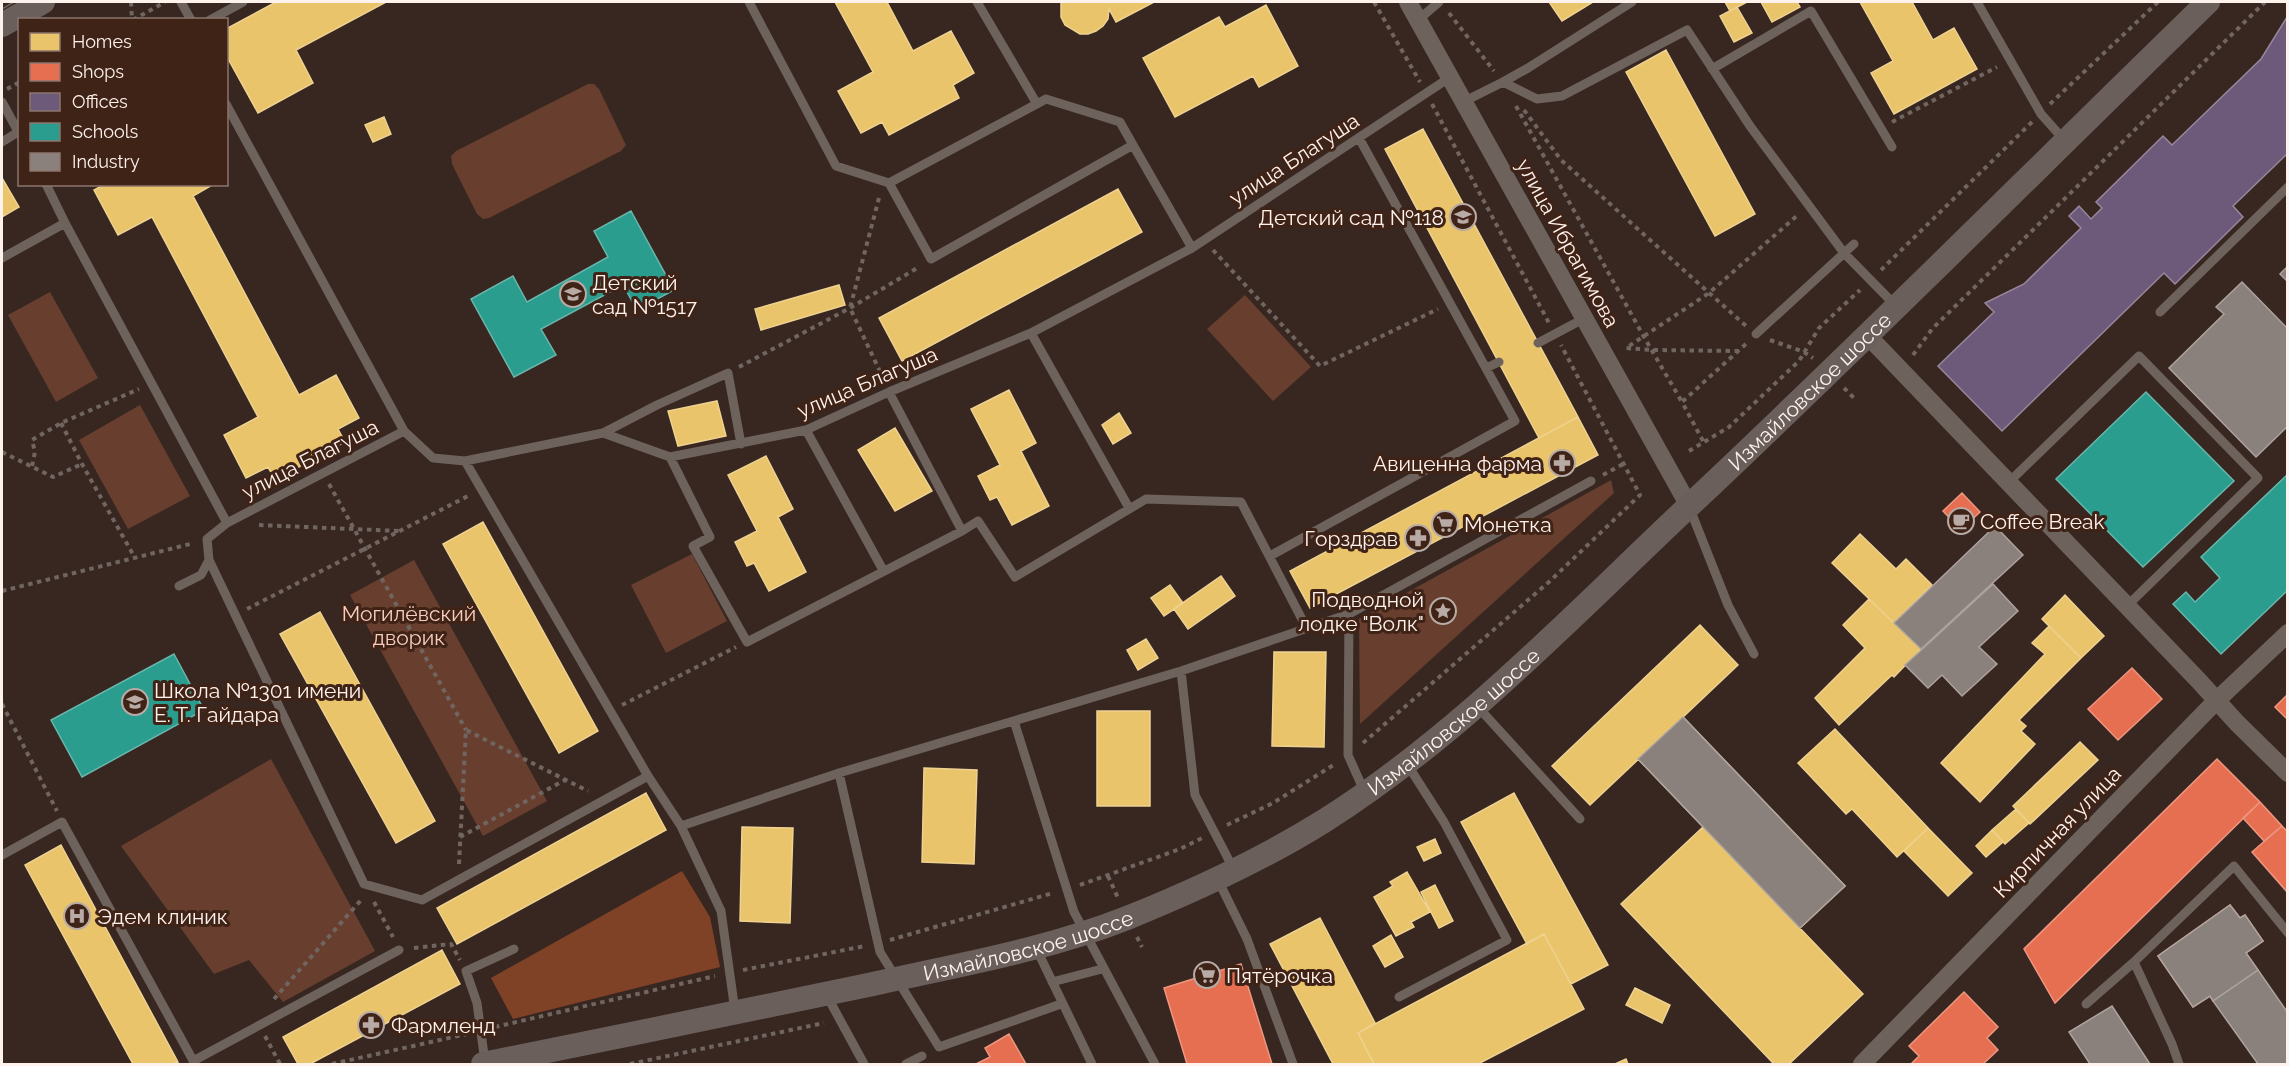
<svg xmlns="http://www.w3.org/2000/svg" width="2289" height="1066" font-family="Raleway,sans-serif">
<style>
.green{fill:#683f2e}
.forest{fill:#7f4227}
.homes{fill:#e9c46a;stroke:#efd291;stroke-width:1.5}
.shops{fill:#e76f51;stroke:#ee9680;stroke-width:1.5}
.offices{fill:#6d597a;stroke:#98879c;stroke-width:1.5}
.schools{fill:#2a9d8f;stroke:#6ab6ab;stroke-width:1.5}
.industry{fill:#8a817c;stroke:#ada39e;stroke-width:1.5}
.lines{fill:none;stroke-linecap:round;stroke-linejoin:round}
.path{stroke:#706561;stroke-width:4;stroke-dasharray:4.5 4.5;stroke-linecap:butt}
.lane{stroke:#6e625c;stroke-width:9}
.street{stroke:#6e625c;stroke-width:18}
.secondary{stroke:#6b5f5c;stroke-width:24}
.tram{stroke:#6e625c;stroke-width:1.5}
.labels{text-anchor:middle;dominant-baseline:central;stroke-width:6;stroke-linejoin:round;paint-order:stroke}
.street-label{font-size:21px;fill:#fef2ed;stroke:#402317}
.poi-label{font-size:21px;fill:#fef2ed;stroke:#402317;text-anchor:start}
.park-label{font-size:21px;fill:#f7cebd;stroke:#402317}
</style>
<rect width="100%" height="100%" fill="#372720"/>
<!-- green -->
<path class="green" d="M588,84H594L599,89L626,145L621,151L489,218L483,219L477,214L452,164L451,156L456,151Z
M50,292L98,378L56,402L8,315Z
M1245,295L1311,367L1273,401L1207,329Z
M140,405L190,496L128,529L79,440Z
M1611,480L1614,493L1360,724L1359,619Z
M692,554L727,621L666,653L631,585Z
M414,560L547,801L483,836L350,595Z
M271,759L375,951L283,1002L249,960L214,974L121,846Z"/>
<!-- forest -->
<path class="forest" d="M682,871L710,917L720,967L513,1019L491,978Z"/>
<!-- homes -->
<path class="homes" d="M276,2H386L296,50L313,83L258,113L226,55V29Z
M835,2H887L913,51L951,31L974,73L953,85L959,98L889,135L882,122L861,133L838,91L873,72Z
M1061,2H1154L1116,22L1109,9L1108,19L1103,26L1096,31L1088,34H1080L1065,25L1061,17Z
M1549,2H1593L1562,21Z
M1725,2H1747L1730,11Z
M1761,2H1797L1800,7L1772,22Z
M1860,2H1912L1933,40L1954,28L1977,69L1894,114L1871,73L1893,61Z
M1266,5L1298,66L1259,87L1253,76L1175,117L1143,58L1219,17L1225,27Z
M1737,7L1752,33L1734,42L1720,16Z
M1666,50L1755,214L1715,236L1626,72Z
M384,117L391,134L373,142L365,125Z
M1423,129L1578,417L1539,438L1385,149Z
M2,178L19,207L2,217Z
M105,184H214L193,196L299,395L336,375L359,418L338,429L345,442L275,480L268,467L246,478L224,435L258,417L152,217L118,235L94,190Z
M1118,189L1142,232L902,361L879,318Z
M839,285L845,305L761,330L755,309Z
M1009,390L1036,443L1021,451L1049,506L1012,525L997,497L990,500L978,476L1000,465L971,409Z
M717,401L726,436L678,446L668,411Z
M1119,413L1131,433L1113,444L1102,425Z
M1578,417L1598,455L1310,608L1290,571Z
M895,428L932,491L895,511L858,450Z
M766,456L793,509L778,517L806,572L769,591L754,563L747,566L735,542L757,531L728,475Z
M483,522L598,731L559,753L443,544Z
M1860,534L1896,569L1906,559L1932,585L1894,623L1832,563Z
M1221,576L1235,596L1188,629L1174,609Z
M1170,585L1183,603L1164,616L1151,598Z
M2065,595L2104,636L2081,658L2042,619Z
M1869,599L1921,649L1894,677L1892,675L1839,725L1815,698L1865,648L1843,625Z
M320,612L435,821L396,843L280,634Z
M1700,625L1738,665L1590,805L1552,766Z
M2049,626L2081,658L2019,720L2026,726L2021,731L2035,744L1980,802L1941,763L2045,654L2032,643Z
M1146,639L1158,658L1138,670L1127,650Z
M1274,652H1326L1324,747L1272,746Z
M1097,711H1150V806H1097Z
M1683,717L1845,886L1800,928L1638,759Z
M1835,729L1928,828L1897,857L1852,809L1846,814L1798,763Z
M2080,742L2098,760L2030,824L2013,806Z
M924,768L977,770L974,864L922,862Z
M646,793L666,830L457,944L437,908Z
M1514,793L1608,965L1571,984L1544,934L1527,944L1461,822Z
M2016,809L2029,823L2005,844L1992,830Z
M742,827L793,828L790,923L740,921Z
M1703,827L1863,994L1789,1064H1774L1621,904Z
M1928,828L1972,873L1948,896L1904,851Z
M1992,830L2003,842L1986,857L1976,846Z
M1435,839L1441,853L1424,861L1417,847Z
M61,845L178,1062L173,1064H133L25,865Z
M1407,872L1430,912L1411,922L1414,927L1396,936L1374,897L1393,886L1390,882Z
M1435,885L1453,921L1439,928L1421,892Z
M1320,918L1375,1023L1358,1033L1374,1064H1333L1270,944Z
M1544,934L1584,1009L1478,1064H1374L1358,1033Z
M1391,935L1403,957L1385,967L1373,946Z
M442,950L460,984L310,1064H298L283,1037Z
M1635,988L1670,1005L1662,1023L1626,1005Z
M1626,1059L1628,1064H1615Z"/>
<!-- shops -->
<path class="shops" d="M1962,493L1980,512L1961,530L1943,511Z
M2132,668L2162,699L2118,740L2088,709Z
M2288,694V720L2275,707Z
M2217,759L2260,802L2055,1003L2024,949Z
M2260,802L2282,826L2264,841L2243,818Z
M2282,826L2288,832V893L2252,852Z
M2230,905L2240,918L2245,915L2263,941L2246,953L2258,970L2213,1001L2210,996L2193,1007L2158,956Z
M1241,964L1272,1064H1187L1164,988Z
M1964,992L1998,1027L1987,1038L1998,1050L1983,1064H1913L1912,1063L1919,1056L1909,1046Z
M1009,1034L1026,1064H976L990,1057L985,1048Z"/>
<!-- offices -->
<path class="offices" d="M2287,17L2288,153L2233,206L2243,217L2175,284L2164,273L2002,431L1938,366L1994,312L1985,303L2024,284L2081,228L2069,216L2079,206L2091,219L2102,208L2096,202L2163,136L2172,145L2261,59Z"/>
<!-- schools -->
<path class="schools" d="M631,211L674,290L637,310L623,285L541,329L556,355L514,377L471,299L513,276L527,302L608,257L594,231Z
M2146,392L2234,481L2143,567L2056,479Z
M2288,474V590L2221,654L2173,604L2186,592L2195,602L2220,578L2201,557Z
M174,654L204,710L82,777L51,720Z"/>
<!-- industry -->
<path class="industry" d="M2288,266V282L2280,274Z
M2242,282L2288,329V426L2256,457L2169,368L2224,314L2216,307Z
M1995,526L2023,555L1921,649L1894,623Z
M1993,584L2018,611L1979,647L1997,664L1962,696L1942,675L1928,688L1905,665Z
M1683,717L1845,886L1800,928L1638,759Z
M2230,905L2240,918L2245,915L2263,941L2246,953L2258,970L2213,1001L2210,996L2193,1007L2158,956Z
M2258,970L2288,1013V1064H2258L2213,1001Z
M2112,1006L2150,1064H2090L2069,1032Z"/>
<g class="lines">
<!-- path -->
<path class="path" d="M131,2L132,20
M1374,2L1420,82
M1449,13L1494,71
M133,20L165,2
M7,89L20,82
M1432,104L1549,323
M2050,104L2158,2
M1516,106L1644,337L1682,402
M1524,110L1561,160L1746,326
M1892,122L1997,67
M879,198L850,308L884,380
M1213,250L1320,366L1438,309
M1881,270L2032,122
M1770,340L1804,352L1813,358
M1739,351L1652,350L1626,348L1709,293L1799,214
M1913,355L1932,329L2265,2
M739,367L850,308L919,267
M1844,388L1856,400
M61,423L82,464L135,558
M1703,441L1682,402L1747,343
M1689,451L1729,427L1799,361L1819,328L1860,290
M2,452L53,477L82,464
M32,466L35,452L32,440L61,423L139,389
M1603,475L1623,464
M329,484L466,730
M259,525L399,531
M2,591L194,543
M247,609L470,495
M2,704L57,811
M622,705L736,647
M1363,743L1550,581L1640,495L1561,345
M1227,825L1273,803L1335,764
M460,837L565,780
M459,864L466,730L588,791
M1108,876L1118,898
M1080,885L1180,849L1202,838
M374,902L393,937
M1137,937L1142,947
M890,940L1053,893
M414,948L451,944L460,960
M743,970L865,946
M274,999L362,899
M495,1027L715,976
M265,1036L280,1064
M332,1064L467,1034
M630,1064L824,1023"/>
<!-- lane -->
<path class="lane" d="M181,2L191,20
M749,2L836,166L889,183L1046,99L1120,122L1133,145
M977,2L1037,104
M1977,2L2041,114L2065,141
M210,20L243,2
M1418,20L1439,2
M1712,69L1811,11L1892,147
M1503,82L1528,68L1632,2
M2,102L20,135
M1463,102L1503,82L1537,99L1562,96L1687,30L1750,126L1844,253L1896,306
M226,104L404,431
M2,142L18,132
M889,183L931,259L1133,145L1192,248
M65,223L227,523
M2,258L65,223L46,184
M2160,312L2288,187
M1031,333L1129,508
M1756,334L1854,244
M1538,343L1585,318
M1486,368L1499,362
M806,430L883,570
M603,433L657,405L728,373L741,444
M670,457L710,537L693,546L747,642L962,531L889,392
M465,461L648,776L681,826L721,911L735,1011
M2008,483L2139,356L2258,478L2127,606
M1690,509L1728,605L1754,654
M962,531L978,521L1015,577L1146,499L1241,502L1306,627
M1270,556L1515,421L1359,138
M179,586L201,575L209,560
M1349,614L1348,755L1365,793
M1181,671L1195,795L1233,868
M1477,706L1580,819
M1014,721L1074,912L1155,1064
M839,773L880,952L939,1047L1061,1004
M648,776L422,900L364,884L209,560L207,539L227,523L404,431L433,458L465,461L603,433L670,457L806,430L889,392L1031,333L1192,248L1449,78
M681,826L839,773L1181,671L1349,614L1591,481
M2,855L62,822L195,1064
M1218,880L1247,939L1293,1064
M1037,950L1092,1064
M1052,982L1102,969
M827,996L864,1064
M1399,997L1507,940L1444,822L1407,764
M2086,1004L2134,962
M193,1061L399,950
M485,1062L477,1003L466,971L514,949
M906,1064L922,1056
M2179,1064L2172,1044L2134,962L2234,866L2288,933"/>
<!-- street -->
<path class="street" d="M1408,2L1689,506
M1868,336L2199,681L2237,723L2288,773
M1862,1064L2216,701L2288,633"/>
<!-- secondary -->
<g class="secondary">
<path d="M2,25L43,2"/>
<path id="s1" d="M483,1064C613,1038 744,1011 873,984C959,965 1046,950 1127,918C1194,891 1263,859 1324,821C1460,735 1573,615 1689,506C1865,341 2035,170 2208,2"/>
</g>
<!-- tram -->
<path class="tram" d="M2,9L14,2"/>
</g>
<!-- icons -->
<defs>
<symbol id="school-ring" viewBox="-11 -11 22 22"><circle r="9.5" fill="#402317" stroke="#b8aba5" stroke-width="1.5"/><path d="M0-5L7-2L0 1L-7-2ZM-4 1L0 2.5L4 1V4Q0 6-4 4Z" fill="#b8aba5"/></symbol>
<symbol id="pharmacy-ring" viewBox="-11 -11 22 22"><circle r="9.5" fill="#402317" stroke="#b8aba5" stroke-width="1.5"/><path d="M-2-6h4v4h4v4h-4v4h-4v-4h-4v-4h4Z" fill="#b8aba5"/></symbol>
<symbol id="cafe-ring" viewBox="-11 -11 22 22"><circle r="9.5" fill="#402317" stroke="#b8aba5" stroke-width="1.5"/><path d="M-5.5-4.5H6V0H3Q3 3.5 0 3.5H-2.5Q-5.5 3.5-5.5 0ZM3-3.2v2h1.7v-2ZM-6 4.5H4V6H-6Z" fill="#b8aba5"/></symbol>
<symbol id="supermarket-ring" viewBox="-11 -11 22 22"><circle r="9.5" fill="#402317" stroke="#b8aba5" stroke-width="1.5"/><path d="M-6-5.5h2.5l.6 2H6L4.5 2H-2.5L-4.4-4H-6ZM-1.5 3.2a1.3 1.3 0 1 0 .1 0ZM3 3.2a1.3 1.3 0 1 0 .1 0Z" fill="#b8aba5"/></symbol>
<symbol id="sight-ring" viewBox="-11 -11 22 22"><circle r="9.5" fill="#402317" stroke="#b8aba5" stroke-width="1.5"/><path d="M0-6L1.8-2.2L6-1.7L2.9 1.2L3.7 5.4L0 3.3L-3.7 5.4L-2.9 1.2L-6-1.7L-1.8-2.2Z" fill="#b8aba5"/></symbol>
<symbol id="hospital-ring" viewBox="-11 -11 22 22"><circle r="9.5" fill="#402317" stroke="#b8aba5" stroke-width="1.5"/><path d="M-5-5h3v3.5h4V-5h3V5h-3V1.5h-4V5h-3Z" fill="#b8aba5"/></symbol>
</defs>
<g fill-rule="evenodd">
<use href="#school-ring" x="1448" y="202" width="30" height="30"/>
<use href="#school-ring" x="558" y="279" width="30" height="30"/>
<use href="#pharmacy-ring" x="1547" y="448" width="30" height="30"/>
<use href="#cafe-ring" x="1946" y="506" width="30" height="30"/>
<use href="#supermarket-ring" x="1430" y="509" width="30" height="30"/>
<use href="#pharmacy-ring" x="1403" y="523" width="30" height="30"/>
<use href="#sight-ring" x="1428" y="596" width="30" height="30"/>
<use href="#school-ring" x="120" y="687" width="30" height="30"/>
<use href="#hospital-ring" x="62" y="901" width="30" height="30"/>
<use href="#supermarket-ring" x="1192" y="960" width="30" height="30"/>
<use href="#pharmacy-ring" x="356" y="1010" width="30" height="30"/>
</g>
<g class="labels">
<!-- street labels -->
<g class="street-label">
<text transform="translate(1294 159) rotate(-33)">улица Благуша</text>
<text transform="translate(1568 243) rotate(61)">улица Ибрагимова</text>
<text transform="translate(867 382) rotate(-23)">улица Благуша</text>
<text stroke="none"><textPath href="#s1" startOffset="1530">Измайловское шоссе</textPath></text>
<text transform="translate(310 459) rotate(-27)">улица Благуша</text>
<text stroke="none"><textPath href="#s1" startOffset="1044">Измайловское шоссе</textPath></text>
<text transform="translate(2057 832) rotate(-46)">Кирпичная улица</text>
<text stroke="none"><textPath href="#s1" startOffset="558">Измайловское шоссе</textPath></text>
</g>
<!-- poi labels -->
<g class="poi-label">
<text x="1444" y="217" text-anchor="end">Детский сад №118</text>
<text x="592" y="282">Детский<tspan x="592" dy="24">сад №1517</tspan></text>
<text x="1542" y="463" text-anchor="end">Авиценна фарма</text>
<text x="1980" y="521">Coffee Break</text>
<text x="1464" y="524">Монетка</text>
<text x="1398" y="538" text-anchor="end">Горздрав</text>
<text x="1424" y="599" text-anchor="end">Подводной<tspan x="1424" dy="24">лодке "Волк"</tspan></text>
<text x="154" y="690">Школа №1301 имени<tspan x="154" dy="24">Е. Т. Гайдара</tspan></text>
<text x="97" y="916">Эдем клиник</text>
<text x="1226" y="975">Пятёрочка</text>
<text x="391" y="1025">Фармленд</text>
</g>
<!-- park labels -->
<g class="park-label">
<text x="409" y="613">Могилёвский<tspan x="409" dy="24">дворик</tspan></text>
</g>
</g>
<!-- border -->
<rect width="2289" height="1066" fill="none" stroke="#fef2ed" stroke-width="6"/>
<!-- legend -->
<rect x="18" y="18" width="210" height="168" fill="#402317" stroke="#8c766d" stroke-width="1.5"/>
<rect x="30" y="33" width="30" height="18" fill="#e9c46a" stroke="#8c766d" stroke-width="1.5"/>
<text x="72" y="48" font-size="18" fill="#fef2ed">Homes</text>
<rect x="30" y="63" width="30" height="18" fill="#e76f51" stroke="#8c766d" stroke-width="1.5"/>
<text x="72" y="78" font-size="18" fill="#fef2ed">Shops</text>
<rect x="30" y="93" width="30" height="18" fill="#6d597a" stroke="#8c766d" stroke-width="1.5"/>
<text x="72" y="108" font-size="18" fill="#fef2ed">Offices</text>
<rect x="30" y="123" width="30" height="18" fill="#2a9d8f" stroke="#8c766d" stroke-width="1.5"/>
<text x="72" y="138" font-size="18" fill="#fef2ed">Schools</text>
<rect x="30" y="153" width="30" height="18" fill="#8a817c" stroke="#8c766d" stroke-width="1.5"/>
<text x="72" y="168" font-size="18" fill="#fef2ed">Industry</text>
</svg>
